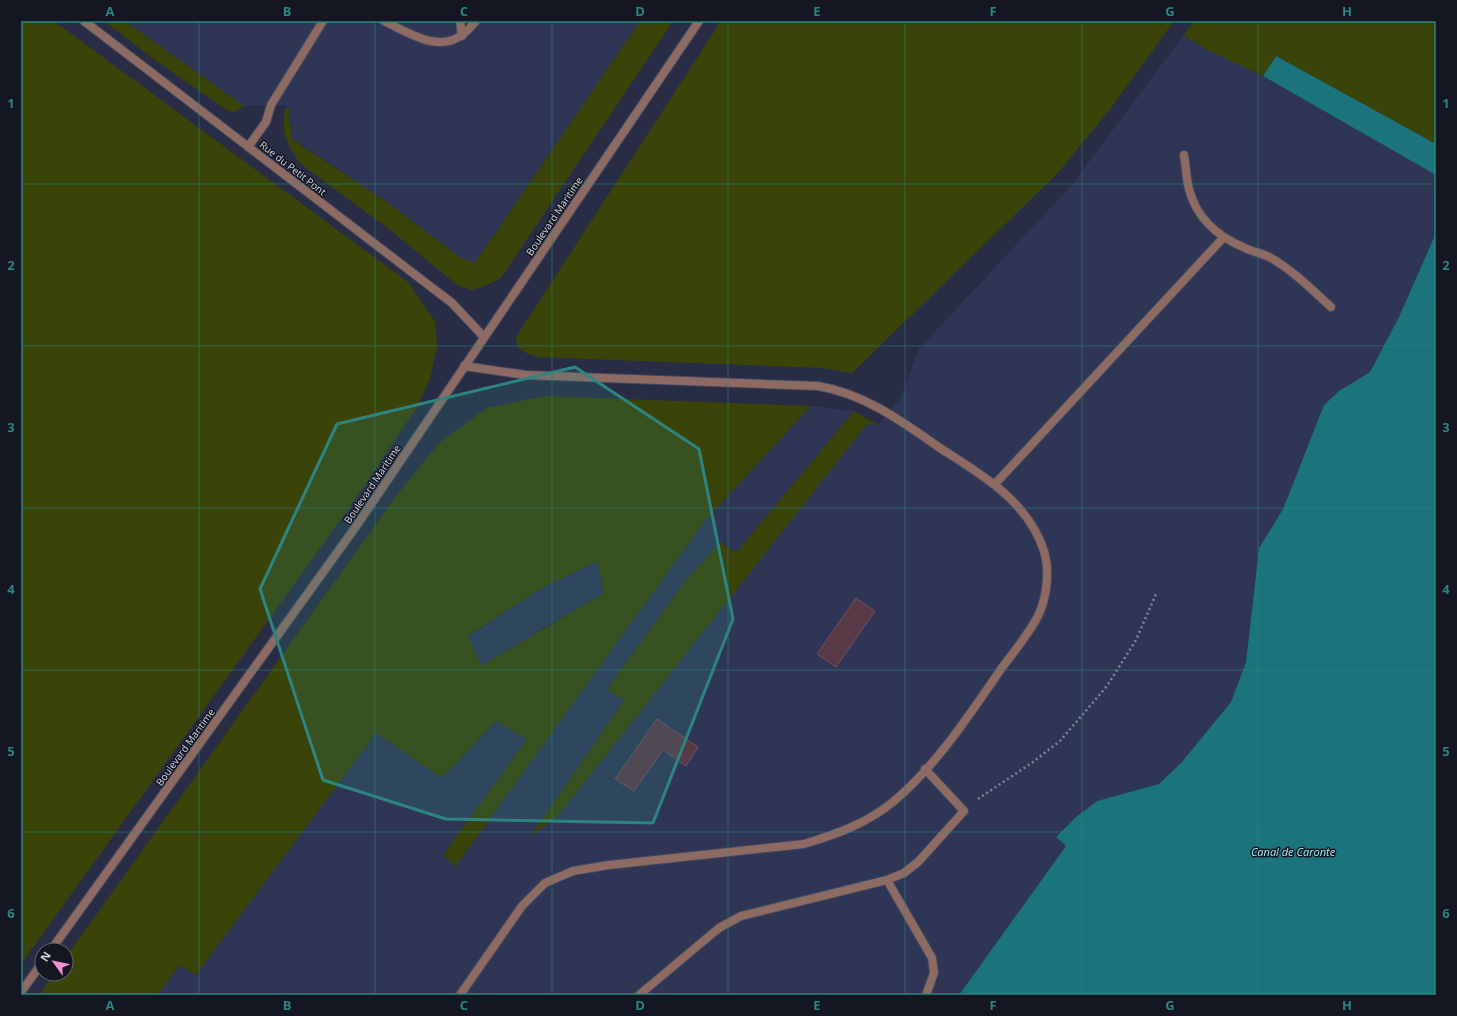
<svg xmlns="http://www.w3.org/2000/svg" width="1457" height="1016" font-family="'Open Sans',sans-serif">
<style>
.built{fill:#2f3655}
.green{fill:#3a4409;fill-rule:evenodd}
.water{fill:#1b747c}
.building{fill:#573a46;stroke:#71525f}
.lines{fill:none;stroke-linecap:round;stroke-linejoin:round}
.lane-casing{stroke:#43485f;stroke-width:10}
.street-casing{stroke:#43485f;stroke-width:10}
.path{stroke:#808598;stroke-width:2.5;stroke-dasharray:2 3;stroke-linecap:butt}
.lane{stroke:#8d6b63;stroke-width:8}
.street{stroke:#8d6b63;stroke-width:8}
.marked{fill:#2c8580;fill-opacity:0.2;stroke:#2c8580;stroke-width:3;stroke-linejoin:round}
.grid{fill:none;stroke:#2c8580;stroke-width:1;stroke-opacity:0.55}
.labels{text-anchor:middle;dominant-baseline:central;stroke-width:3;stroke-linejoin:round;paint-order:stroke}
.street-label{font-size:10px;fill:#d2d7e6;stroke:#141621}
.water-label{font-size:11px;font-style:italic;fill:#a1f0f7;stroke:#141621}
.neatline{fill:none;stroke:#2c8580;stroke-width:1.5}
.grid-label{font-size:13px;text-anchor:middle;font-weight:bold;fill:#2c8580}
</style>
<rect width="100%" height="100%" fill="#282d45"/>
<!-- built -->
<path class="built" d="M125,21H640L475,263L461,258L387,202L292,138L288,105L244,106Z
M1184,35L1206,49L1263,76L1436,175V233L1399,317L1370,372L1339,391L1324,405L1283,509L1259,548L1246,662L1231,702L1181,763L1159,784L1097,801L1076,817L1056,836L1066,846L959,995H158L179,965L196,975L376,733L442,778L497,721L527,739L443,855L456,865L704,522L811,406L854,411L736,553L720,543L683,584L607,688L624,700L531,836L867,424L878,425L900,399L919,349L1071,186Z
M597,561L604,593L543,628L481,667L468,637L540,589Z"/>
<!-- green -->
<path class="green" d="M21,21H54L408,282L435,322L437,347L430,378L417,407L354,501L21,964Z
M104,21H125L244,106L234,112L228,111L155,60Z
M640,21H673L501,278L485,286L471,290L457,285L394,233L301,164C288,149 277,124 288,105L292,139L387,202L461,258L475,263Z
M721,21H1174L1111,108L1057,174L852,373L823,368L538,357C525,353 517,351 516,337Z
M1194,21H1436V144L1276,56L1263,76L1206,49L1184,35Z
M544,396L811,406L704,522L456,866L443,855L527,739L496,721L442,778L376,733L196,975L179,965L158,995H39L54,974H66V957L396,496L439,443L487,408ZM597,561L604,593L481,666L468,636L540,589Z
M854,411L878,425L867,424L558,816L530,837L624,700L607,689L683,584L720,542L736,553Z"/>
<!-- water -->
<path class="water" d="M1276,56L1436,144V175L1263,76Z
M1436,233V995H959L1066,846L1056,837L1076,817L1097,801L1159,784L1181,763L1231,702L1246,662L1259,548L1283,509L1324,405L1339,391L1370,372L1399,317Z"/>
<!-- building -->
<path class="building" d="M856,598L875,611L836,667L817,654Z
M657,719L698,747L686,766L663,750L634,791L615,779Z"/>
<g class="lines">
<defs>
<path id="lane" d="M384,21C407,32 439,54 463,34C468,31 472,25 476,21
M460,21L462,36
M248,147L266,122L271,105L323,21
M1184,155C1186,166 1186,178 1189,189C1196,217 1217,236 1243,247C1252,252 1263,253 1271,258C1294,271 1312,290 1331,307
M995,484L1223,238
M887,880L932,958L934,973L926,995
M460,995L522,906L545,883L573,871L609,865L804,844C837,834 868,823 894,801C936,766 970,714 1001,669C1013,653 1027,636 1037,618C1047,599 1050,571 1044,551C1028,502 984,476 943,450C904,423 866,394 818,386L526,375L464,366
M639,995L719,928L741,916L887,880L904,873L918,862L964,811L925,769"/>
<path id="street" d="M84,21L452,303L484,337
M51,950L357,525L699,21
M21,992L42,963"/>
</defs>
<!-- lane casing -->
<use href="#lane" class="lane-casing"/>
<!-- street casing -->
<use href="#street" class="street-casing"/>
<!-- path -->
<path class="path" d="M978,799L1033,762L1060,741L1107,686L1136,640L1156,594"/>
<!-- lane -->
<use href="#lane" class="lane"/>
<!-- street -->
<use href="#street" class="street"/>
</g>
<!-- marked area -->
<path class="marked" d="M575,367L699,449L733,619L653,823L446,819L323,780L260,589L337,424Z"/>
<!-- grid -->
<path class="grid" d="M199,21V995M375,21V995M552,21V995M728,21V995M905,21V995M1082,21V995M1258,21V995M21,184H1436M21,346H1436M21,508H1436M21,670H1436M21,832H1436"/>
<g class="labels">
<!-- street labels -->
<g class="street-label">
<text transform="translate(293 168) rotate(38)">Rue du Petit Pont</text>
<text transform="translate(554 216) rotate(-56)">Boulevard Maritime</text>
<text transform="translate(372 484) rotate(-56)">Boulevard Maritime</text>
<text transform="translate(185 747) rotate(-54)">Boulevard Maritime</text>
</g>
<!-- water labels -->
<g class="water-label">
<text x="1293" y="851">Canal de Caronte</text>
</g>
</g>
<!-- border -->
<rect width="1457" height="1016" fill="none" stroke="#141621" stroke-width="44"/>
<!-- north arrow -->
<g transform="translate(54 962) rotate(303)"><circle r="19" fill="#141621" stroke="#606370"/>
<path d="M0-3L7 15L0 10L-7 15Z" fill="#f391d6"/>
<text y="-6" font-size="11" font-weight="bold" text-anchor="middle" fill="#d2d7e6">N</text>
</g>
<rect x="22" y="22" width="1413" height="972" class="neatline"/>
<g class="grid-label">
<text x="110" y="16">A</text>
<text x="287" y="16">B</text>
<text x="464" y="16">C</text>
<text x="640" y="16">D</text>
<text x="817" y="16">E</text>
<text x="993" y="16">F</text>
<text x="1170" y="16">G</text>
<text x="1347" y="16">H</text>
<text x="11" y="108">1</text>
<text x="1446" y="108">1</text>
<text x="11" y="270">2</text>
<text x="1446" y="270">2</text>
<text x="11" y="432">3</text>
<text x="1446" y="432">3</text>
<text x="11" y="594">4</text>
<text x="1446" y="594">4</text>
<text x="11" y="756">5</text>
<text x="1446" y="756">5</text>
<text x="11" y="918">6</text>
<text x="1446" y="918">6</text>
<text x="110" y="1010">A</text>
<text x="287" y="1010">B</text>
<text x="464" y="1010">C</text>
<text x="640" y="1010">D</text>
<text x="817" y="1010">E</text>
<text x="993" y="1010">F</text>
<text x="1170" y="1010">G</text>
<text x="1347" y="1010">H</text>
</g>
</svg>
